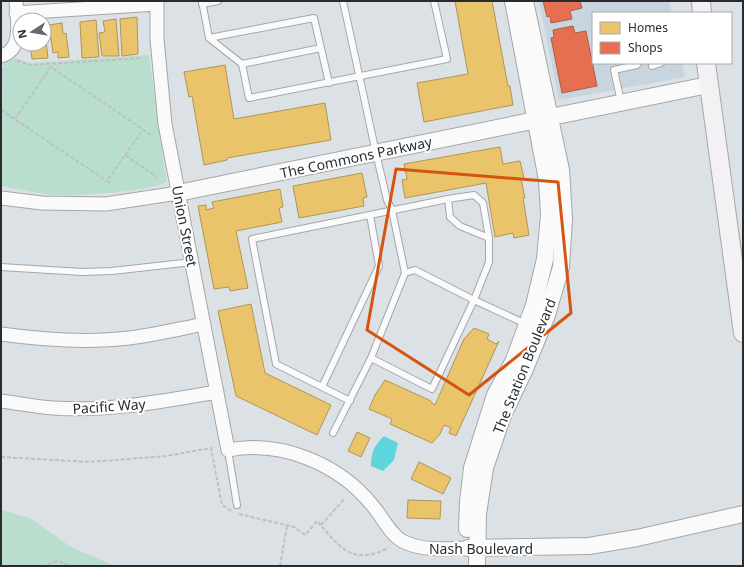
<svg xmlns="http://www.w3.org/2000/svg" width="744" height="567" font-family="'Noto Sans',sans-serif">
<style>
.built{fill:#c9d5de}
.green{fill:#b9dece}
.water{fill:#5dd5dc}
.homes{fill:#e9c46a;stroke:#af9658}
.shops{fill:#e76f51;stroke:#ae5b47}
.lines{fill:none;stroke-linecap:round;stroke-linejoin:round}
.service-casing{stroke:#a3a7aa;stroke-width:8}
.minor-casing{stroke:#a3a7aa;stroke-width:15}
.tertiary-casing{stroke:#a3a7aa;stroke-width:18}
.secondary-casing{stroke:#a3a7aa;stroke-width:20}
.path{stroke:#bec0c1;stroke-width:2;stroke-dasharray:4 2;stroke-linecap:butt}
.service{stroke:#fafafb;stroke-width:6}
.minor{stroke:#fafafb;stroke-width:13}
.tertiary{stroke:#fafafb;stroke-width:16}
.secondary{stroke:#f4f1f4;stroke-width:18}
.marked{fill:none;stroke:#d55410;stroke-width:3;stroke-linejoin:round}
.labels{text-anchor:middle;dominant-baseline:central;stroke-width:4;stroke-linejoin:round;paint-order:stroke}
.street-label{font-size:14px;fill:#282c2f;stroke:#fff}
</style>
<rect width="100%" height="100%" fill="#dce1e6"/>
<!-- built -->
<path class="built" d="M539,1H669L672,13H593V63H682L685,77L559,100Z"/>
<!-- green -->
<path class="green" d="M149,55L166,178L167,181C156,192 74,196 55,195C37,194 19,189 1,186L3,63L16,58L28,63Z
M1,510L30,518L71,547L115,566H1Z"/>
<!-- water -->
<path class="water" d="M384,436L398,443L394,460L383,471L371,466C371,452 374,446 384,436Z"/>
<!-- homes -->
<path class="homes" d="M455,1H492L508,86H510L513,105L424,122L417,83L468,74Z
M137,17L138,54L122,56L120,19Z
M116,19L119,56H102L99,33L105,32L103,21Z
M96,20L99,57L82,58L80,22Z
M44,23L48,58L32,59L30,44H44Z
M62,23L63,34L66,33L69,57L58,58V52L53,53L49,25Z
M225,65L234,119L325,103L331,140L227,158V160L204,165L192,96L189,97L184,72Z
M500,147L503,164L520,161L524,178L521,179L525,198H523L529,235L514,238L513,233L495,237L486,183L405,198L402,180L407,179L404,164Z
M362,173L367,197L363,198L364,206L299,218L293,186Z
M280,189L283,207L279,208L282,222L236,231L248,288L230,291L229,287L214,289L198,206L206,205V210L214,208L212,202Z
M251,304L265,373L331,405L317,435L236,396L218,311Z
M474,328L489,334L487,339L496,344L499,341L456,436L449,433L451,428L444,425L440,434L432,443L390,424L392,419L369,409L375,395L385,380L429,400L435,405L464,339Z
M357,432L370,438L361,457L348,451Z
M419,462L451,478L443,494L411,479Z
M408,500L441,501L440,519L407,518Z"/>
<!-- shops -->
<path class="shops" d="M543,1H580L582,8L570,11L572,19L551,23L550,16L547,17Z
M573,26L575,33L586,31L597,86L562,93L551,38L554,37L553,30Z"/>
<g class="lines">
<defs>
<path id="service" d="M202,1L209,38L242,64L249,98L447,59L434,1
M343,1L376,153L387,200L392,210L405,273L371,358L432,389L474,300L526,324
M202,4L218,1
M209,38L314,18L329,83
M242,64L321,48
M652,66L661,63
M621,102L614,70L637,65L638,63
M448,199L450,217L460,226L489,238
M1,267L82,272L112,271L192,262
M322,387L379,266L370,215
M350,401L276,364L252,239L448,199L474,195L483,203L489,238V262L474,300L415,270L405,273
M333,433L371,358
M228,450L237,505"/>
<path id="minor" d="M157,1V39L165,124L228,450C280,440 338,463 372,505C382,516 390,535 404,542C424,551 445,549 467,548
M16,13L157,4
M1,56C24,50 17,19 16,1
M1,198L42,203L106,204L178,193
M1,334C44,340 86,343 129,338C154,335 179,329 204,324
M1,401C18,403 35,407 53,408C108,412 163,401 217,392"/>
<path id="tertiary" d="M178,193L708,85
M467,529L468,501L472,468L495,395L514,360L534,305L545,259L549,215L547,180L513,1
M468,548L589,546L637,538L743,514
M477,566L478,514L485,468L503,415L525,369L547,315L561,267L564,218L561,170L525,1"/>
<path id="secondary" d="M701,1L702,13
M706,63L743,333"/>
</defs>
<!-- service casing -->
<use href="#service" class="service-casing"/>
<!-- minor casing -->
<use href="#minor" class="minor-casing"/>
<!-- tertiary casing -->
<use href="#tertiary" class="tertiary-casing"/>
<!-- secondary casing -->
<use href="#secondary" class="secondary-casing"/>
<!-- path -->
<path class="path" d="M17,62L19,61L31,65L143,58
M1,95L2,68
M1,110L107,181
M15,119L51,67L151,135
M125,155L143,130
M110,183L107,181L125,155L157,177
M1,457L89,462L166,456L211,448L222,505L233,512
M239,514L294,527L305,535L317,521C339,546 352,567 388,548
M321,525L345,498
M42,566L57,561L73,566
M280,566L287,526"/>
<!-- service -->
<use href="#service" class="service"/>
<!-- minor -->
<use href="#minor" class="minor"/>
<!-- tertiary -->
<use href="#tertiary" class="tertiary"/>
<!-- secondary -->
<use href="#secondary" class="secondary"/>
</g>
<!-- marked area -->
<path class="marked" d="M396,169L558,182L571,313L469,395L367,330Z"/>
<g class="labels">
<!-- street labels -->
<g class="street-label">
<text transform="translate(356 157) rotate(-12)">The Commons Parkway</text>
<text transform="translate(185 226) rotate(79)">Union Street</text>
<text transform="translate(524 366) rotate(-68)">The Station Boulevard</text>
<text transform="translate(109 406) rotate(-4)">Pacific Way</text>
<text x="481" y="548">Nash Boulevard</text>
</g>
</g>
<!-- border -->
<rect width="744" height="567" fill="none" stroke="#282c2f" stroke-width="4"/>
<!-- legend -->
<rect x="592" y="12" width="140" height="52" fill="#ffffff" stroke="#a9abac"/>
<rect x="600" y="22" width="20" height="12" fill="#e9c46a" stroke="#a9abac"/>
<text x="628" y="32" font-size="12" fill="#282c2f">Homes</text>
<rect x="600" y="42" width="20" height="12" fill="#e76f51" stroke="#a9abac"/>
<text x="628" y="52" font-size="12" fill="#282c2f">Shops</text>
<!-- north arrow -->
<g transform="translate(32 32) rotate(258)"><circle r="19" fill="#ffffff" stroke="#a9abac"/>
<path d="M0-3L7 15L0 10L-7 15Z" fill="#676b6f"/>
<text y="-6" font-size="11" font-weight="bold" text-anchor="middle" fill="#282c2f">N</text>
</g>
</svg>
